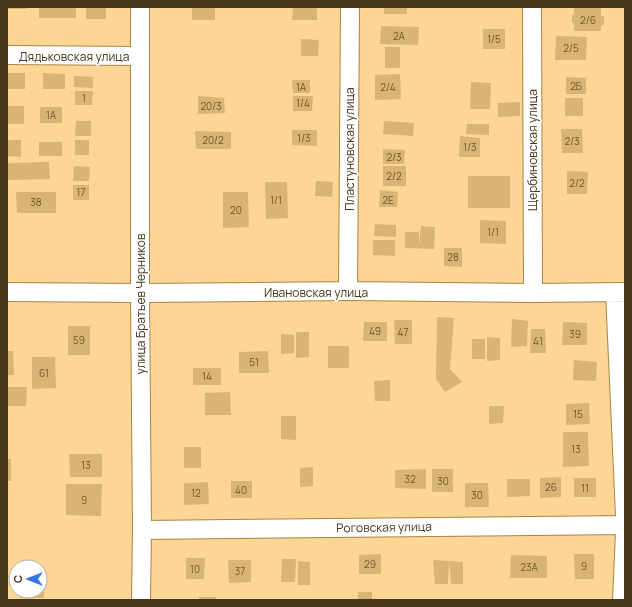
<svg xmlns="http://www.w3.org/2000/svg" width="632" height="607" font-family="Manrope,sans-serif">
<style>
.building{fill:#d9b473}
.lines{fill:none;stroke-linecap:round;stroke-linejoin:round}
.minor-casing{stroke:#a78443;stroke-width:20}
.minor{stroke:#fff;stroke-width:18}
.labels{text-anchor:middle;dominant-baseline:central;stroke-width:3.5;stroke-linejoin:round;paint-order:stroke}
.number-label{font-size:10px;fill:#6c5732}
.street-label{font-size:12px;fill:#47381d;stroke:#fefefe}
</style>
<rect width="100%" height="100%" fill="#fdd695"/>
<!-- building -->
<path class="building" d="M7,7H27V9H7Z
M39,7H76V18H39Z
M86,7H106V19H86Z
M192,7H215V20H192Z
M293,7H317V20H292Z
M384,7H407V14H384Z
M574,7H601V15L604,17V24L601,26V31H574V23H572V15H574Z
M381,26L419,27L418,45L380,44Z
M483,29H505V49H483Z
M556,36L587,37L586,60H555Z
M301,39L319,40L318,56H301Z
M385,47H400V68H385Z
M7,73H25V89H7Z
M43,73L65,74V89H43Z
M400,74L401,99L375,100V75Z
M74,76L93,77V88L74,87Z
M566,77L586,78V94H566Z
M292,80H310V93H293Z
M471,82L491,83L490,109H470Z
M75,91H93L92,105H75Z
M198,96L224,98L225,113L198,114Z
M293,96H313L312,111H293Z
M565,98H583V116H565Z
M520,102V116L498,117V103Z
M7,106H24V124H7Z
M40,107H62V123H40Z
M76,121H91V136H75Z
M384,121L414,123L413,136L383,134Z
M467,124H489V135L466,134Z
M561,129H582L583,153H562Z
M292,130H317V146L292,145Z
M195,131L231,132V149H196Z
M460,136L480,138V157H459Z
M7,140H21V157L7,156Z
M75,140H89V155H75Z
M39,142H62V156H39Z
M383,149L405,150L404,164H383Z
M49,162L50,179L7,180V163Z
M74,166L90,167L89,181H73Z
M383,166H406V186H383Z
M567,171L588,172L587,194H567Z
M468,176H510V208H468Z
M316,181L333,182L332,197L315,196Z
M265,182H287L288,218L266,219Z
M73,185H89V200H73Z
M380,190L398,192L397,207H379Z
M16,192H56V213H17Z
M223,192H248L249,227L223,228Z
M480,220L506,221V244L480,243Z
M375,224L396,225V237L374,236Z
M421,226L435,227L434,249L405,248V232H419V246Z
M373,240H395V256L373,255Z
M444,248H462V267L444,266Z
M437,317L454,318L450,369L462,382L445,392L436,379Z
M512,319L528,321L527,346L511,347Z
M394,320H412V344H395Z
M364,322H387V341H363Z
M563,322L587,323V345H562Z
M68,326H90V355H68Z
M531,329H545L546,353H530Z
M296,332H309V357L296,358Z
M281,334L294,335V353L281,354Z
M487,337L500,338V360L487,361Z
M472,339H485V359H472Z
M328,346H349V368H328Z
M7,351H13L14,375H7Z
M268,351L269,373H239V352Z
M32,357H55L56,388L32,389Z
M574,360L597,362L596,381L573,380Z
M193,368H221V385H193Z
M390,380V401H375L374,381Z
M7,387H27L26,406H7Z
M230,392L231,415H205V393Z
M589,403L590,424L566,425V404Z
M489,406H504L503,423L489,424Z
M281,416H296V440L281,439Z
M563,432H588L589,466L563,467Z
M184,447H201V468H184Z
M69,454H102V477H70Z
M7,459H11V481H7Z
M313,467V486L300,487V468Z
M426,469V489L395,488V470Z
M432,469H453V492H432Z
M561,477V497L540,498V478Z
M574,478H596V497H574Z
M507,479H530V496L507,497Z
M231,481H252V498H231Z
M208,482L209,504L184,505V483Z
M465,483H488L489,507H465Z
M66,484H102L101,516L66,515Z
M381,554V574H359V555Z
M574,554H594V579H575Z
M511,555L547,556V578H510Z
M186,558H205L204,579H186Z
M282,559H296L295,582H281Z
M228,560H251V582L229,583Z
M433,560L463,562V584H451L449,562L448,584H435Z
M298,561L310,562V585H298Z
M40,567H44V598H20V591H40Z
M358,592H372V600H358Z
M199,597H216V600H199Z"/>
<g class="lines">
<defs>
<path id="minor" d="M140,7V293L142,530L141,600
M532,7L533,293
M7,55L140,56
M348,291L350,7
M7,292L140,293L348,291L533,293L625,292
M615,292L625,516
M142,530L625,525
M622,600L625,532"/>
</defs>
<!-- minor casing -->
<use href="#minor" class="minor-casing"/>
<!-- minor -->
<use href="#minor" class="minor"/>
</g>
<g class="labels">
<!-- number labels -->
<g class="number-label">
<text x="588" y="20">2/6</text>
<text x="399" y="36">2А</text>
<text x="494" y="39">1/5</text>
<text x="571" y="48">2/5</text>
<text x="576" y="86">2Б</text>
<text x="301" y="87">1А</text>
<text x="388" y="87">2/4</text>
<text x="84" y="98">1</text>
<text x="303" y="103">1/4</text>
<text x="211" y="106">20/3</text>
<text x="51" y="115">1А</text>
<text x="304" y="138">1/3</text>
<text x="213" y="140">20/2</text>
<text x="572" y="141">2/3</text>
<text x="470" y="147">1/3</text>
<text x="394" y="157">2/3</text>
<text x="394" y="176">2/2</text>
<text x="577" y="183">2/2</text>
<text x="81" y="192">17</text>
<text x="276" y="200">1/1</text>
<text x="388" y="200">2Е</text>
<text x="36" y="202">38</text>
<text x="236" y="210">20</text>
<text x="493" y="232">1/1</text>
<text x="453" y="257">28</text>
<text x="375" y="331">49</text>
<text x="403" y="332">47</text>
<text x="575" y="334">39</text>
<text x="79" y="340">59</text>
<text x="538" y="341">41</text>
<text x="254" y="362">51</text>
<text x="44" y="373">61</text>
<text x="207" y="376">14</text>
<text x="578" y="414">15</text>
<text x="576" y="449">13</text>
<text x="86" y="465">13</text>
<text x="410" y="479">32</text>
<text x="443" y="481">30</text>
<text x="551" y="487">26</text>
<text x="585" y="488">11</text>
<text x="241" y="490">40</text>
<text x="196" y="493">12</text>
<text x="477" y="495">30</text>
<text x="84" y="500">9</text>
<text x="370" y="564">29</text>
<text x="584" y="566">9</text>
<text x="529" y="567">23А</text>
<text x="195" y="569">10</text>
<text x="240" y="571">37</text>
</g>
<!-- street labels -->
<g class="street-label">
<text x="74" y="56">Дядьковская улица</text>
<text transform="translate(349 149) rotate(-90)">Пластуновская улица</text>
<text transform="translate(532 150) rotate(-90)">Щербиновская улица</text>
<text x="316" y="292">Ивановская улица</text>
<text transform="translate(140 304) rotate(-90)">улица Братьев Черников</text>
<text transform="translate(384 527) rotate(-1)">Роговская улица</text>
</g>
</g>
<!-- border -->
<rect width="632" height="607" fill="none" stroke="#47381d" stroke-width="16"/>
<!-- north arrow -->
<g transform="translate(28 579) rotate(270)"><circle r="19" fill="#fefefe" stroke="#b5afa4"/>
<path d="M0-3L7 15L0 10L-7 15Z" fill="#3778e6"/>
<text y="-6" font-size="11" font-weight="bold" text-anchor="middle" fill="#47381d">С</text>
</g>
</svg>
